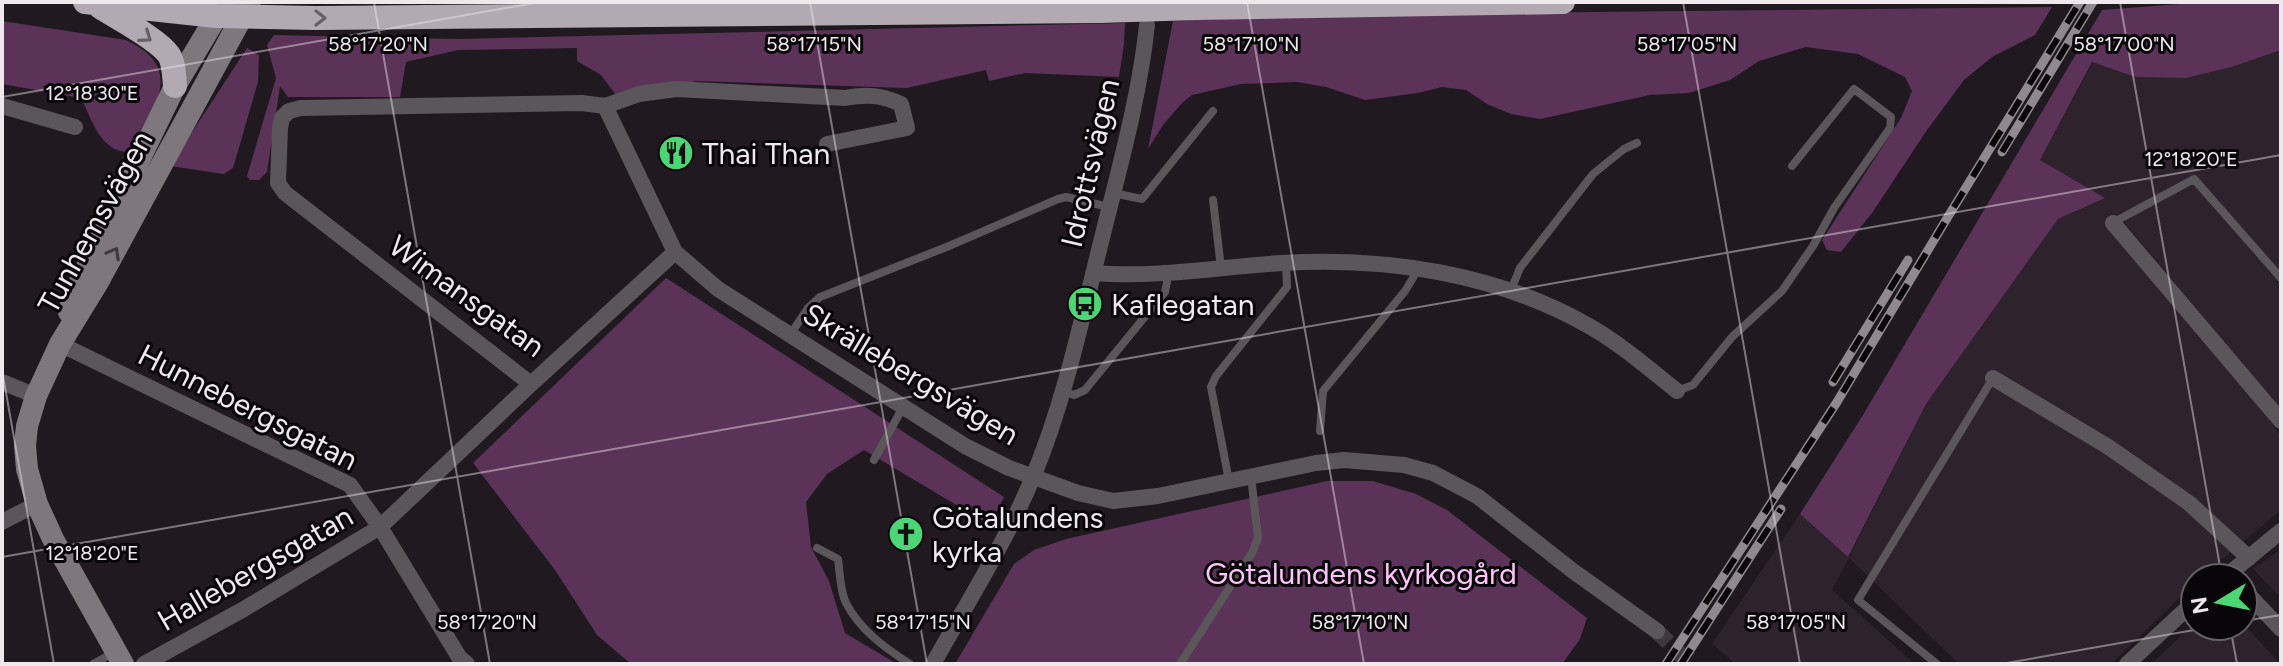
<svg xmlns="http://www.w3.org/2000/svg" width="2283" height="666" font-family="Figtree,sans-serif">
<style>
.built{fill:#2e222d}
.green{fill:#5b3358}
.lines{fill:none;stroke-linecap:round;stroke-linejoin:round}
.street-tunnel{stroke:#3f383f;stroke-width:16;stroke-dasharray:16 8;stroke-linecap:butt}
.lane{stroke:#5a565a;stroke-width:8}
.street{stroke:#5a565a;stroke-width:16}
.secondary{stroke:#7e787d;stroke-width:22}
.highway{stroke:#b3a9b2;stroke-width:24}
.rail-casing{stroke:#908a90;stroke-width:9}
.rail{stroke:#080608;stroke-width:6;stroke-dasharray:18;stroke-linecap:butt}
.highway-bridge{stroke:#b3a9b2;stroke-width:24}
.oneway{stroke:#666066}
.oneway2{stroke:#3d393d}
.ticks{fill:none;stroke:#efe9ee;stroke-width:2;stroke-opacity:0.45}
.labels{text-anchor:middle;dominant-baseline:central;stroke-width:6;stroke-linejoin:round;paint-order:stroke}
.poi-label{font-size:30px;fill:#efe9ee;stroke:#080608;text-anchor:start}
.street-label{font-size:30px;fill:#efe9ee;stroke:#080608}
.park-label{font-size:30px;fill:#ffc4f9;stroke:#080608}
.ticks-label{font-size:20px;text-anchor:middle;fill:#efe9ee;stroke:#080608;stroke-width:6;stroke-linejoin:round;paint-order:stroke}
</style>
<rect width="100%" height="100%" fill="#201920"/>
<!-- built -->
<path class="built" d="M2281,50V410L2118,215L2281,436V510L2200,578H2195V583L2111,664H1959L1849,558L1832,590L1915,664H1736L1712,644L1800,514L1849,557L1926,404L2058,219L2104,198L2040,160L2093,62L2135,77L2186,78L2232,67Z
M2281,549V598L2253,569Z
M2195,623V626H2243V624L2281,664H2151Z"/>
<!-- green -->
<path class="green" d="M2281,3V50L2232,67L2186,78L2135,77L2092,62L2040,160L2105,198L2058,219L1926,404L1848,557L1800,514L1863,415L2102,10L2180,4Z
M2052,7L2035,35L1992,57L1964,80L1927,130L1872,213L1841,252L1827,250L1822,240L1901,118L1912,91L1905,77L1858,54L1806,47L1759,61L1730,80L1689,93L1650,95L1540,119L1511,114L1487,104L1466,90L1442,87L1418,93L1365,100L1326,87L1297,82L1241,84L1192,95L1182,103L1163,125L1148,149L1173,21L1318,15Z
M2,21L126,40C166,59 168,82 149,118C143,129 139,142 130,152C101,153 92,120 81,98L2,84Z
M1125,23L1124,44L1119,77L1025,73L989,81L986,70L907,88L697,81L616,95L601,75L577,61V48L458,50L406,62L400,97H288L280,86L267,172L259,180H250L247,176L276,78L267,45L274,35L459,39Z
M247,48L259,55L258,82L233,168L224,174L170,166Z
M666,278L1004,497L990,525L864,450L827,474L806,502L811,547L829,581L845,633L897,664H631L597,635L555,570L473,463Z
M1327,481H1373L1416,494L1447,510L1587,618L1580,639L1562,664H955L1014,564L1034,550L1066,539Z"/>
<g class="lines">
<!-- street-tunnel -->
<path class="street-tunnel" d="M1657,631L1690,664"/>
<!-- lane -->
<path class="lane" d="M1113,193L1142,199L1213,111
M1213,200L1221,268
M2114,222L2194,179L2281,278
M1511,290L1520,268L1593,174L1624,149L1637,143
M790,335L808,308L820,297L949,246L1058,199L1066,197L1109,207
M1063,391L1074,395L1085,390L1165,292L1167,282V273
M1677,391L1693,385L1732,337L1782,291L1813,246L1834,208L1890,128L1891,117L1854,89L1792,166
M1320,431L1323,391L1405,291L1419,268
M874,460L903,407
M1229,481L1211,387L1216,376L1287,287L1286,263
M817,548L838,559C840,573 840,591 846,603C860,630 885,648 910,664
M93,664L115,652
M1180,664L1252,553L1258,538L1251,476
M1937,664L1858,600L1993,378"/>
<!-- street -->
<path class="street" d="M2,106L75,127
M605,106L639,94L676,89L845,98C867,94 881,95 901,104L907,128L827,144
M2113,223L2281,421
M675,252L531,384L285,193L278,183L280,128L282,118L289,111L301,108L582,103L605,106L675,252L718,289L965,446L1009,468L1078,493L1113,501L1158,496L1316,463L1344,460L1404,465L1433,473L1477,496L1573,571L1657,631
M1093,273C1156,278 1219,267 1282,263C1387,257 1496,273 1589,326C1621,344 1648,368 1677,391
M60,344L350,485L380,527L459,657L467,664
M1993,378L2107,446L2189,503L2249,558
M2,382L36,396
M2,522L37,504
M2224,578L2281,531
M2243,589L2281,629
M144,664L244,609L380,527L531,384
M933,664C967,603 1006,542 1033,477C1063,405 1080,327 1099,250C1117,176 1139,101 1147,25
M2127,664L2195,601"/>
<!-- secondary -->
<path class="secondary" d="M69,312L74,294L175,86L225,2
M123,664L53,539L37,504L27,469L25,446L27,426L36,396L60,344L98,282L250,2"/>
<!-- highway -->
<path class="highway" d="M85,2L216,16L316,18L1099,11
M100,7C117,18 158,39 169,55C174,63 174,76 175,86
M1197,8L1563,2"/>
<defs>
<path id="rail" d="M2002,152L2093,2
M1833,382L1908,260
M1666,664L1837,402L1946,220L2080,2
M1681,664L1781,509"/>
</defs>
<!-- rail casing -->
<use href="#rail" class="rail-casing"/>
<!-- rail -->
<use href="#rail" class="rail"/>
<!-- highway-bridge -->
<path class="highway-bridge" d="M1099,11L1197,8"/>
</g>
<!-- one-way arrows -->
<defs><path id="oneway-chevron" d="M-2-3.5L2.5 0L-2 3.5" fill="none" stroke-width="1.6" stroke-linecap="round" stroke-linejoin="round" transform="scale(2)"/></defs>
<g class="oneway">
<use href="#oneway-chevron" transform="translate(320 18)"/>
<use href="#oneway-chevron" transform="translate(146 37) rotate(35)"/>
</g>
<use class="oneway2" href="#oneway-chevron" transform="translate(114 253) rotate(-61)"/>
<!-- ticks -->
<path class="ticks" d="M374,2L490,664M810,2L927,664M1247,2L1364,664M1683,2L1800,664M2120,2L2222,578M2,97L540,2M2,370L54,664M2,557L2281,155M2243,621L2281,615M2230,626L2237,664M2001,664L2217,626"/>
<!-- icons -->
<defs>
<symbol id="restaurant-disc" viewBox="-11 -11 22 22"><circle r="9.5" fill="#4dd676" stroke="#080608"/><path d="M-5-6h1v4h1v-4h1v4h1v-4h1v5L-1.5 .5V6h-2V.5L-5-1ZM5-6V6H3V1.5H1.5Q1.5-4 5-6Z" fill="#111"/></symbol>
<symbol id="bus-disc" viewBox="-11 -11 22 22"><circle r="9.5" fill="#4dd676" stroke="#080608"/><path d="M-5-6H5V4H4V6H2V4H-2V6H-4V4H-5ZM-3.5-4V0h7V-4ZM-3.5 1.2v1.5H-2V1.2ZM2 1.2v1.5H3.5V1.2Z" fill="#111"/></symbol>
<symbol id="church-disc" viewBox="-11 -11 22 22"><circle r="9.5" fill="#4dd676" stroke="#080608"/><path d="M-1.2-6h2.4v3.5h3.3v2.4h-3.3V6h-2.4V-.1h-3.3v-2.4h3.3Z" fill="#111"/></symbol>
</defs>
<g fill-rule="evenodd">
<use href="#restaurant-disc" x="656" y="133" width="40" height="40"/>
<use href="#bus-disc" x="1065" y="284" width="40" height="40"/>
<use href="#church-disc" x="886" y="514" width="40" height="40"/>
</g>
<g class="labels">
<!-- poi labels -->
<g class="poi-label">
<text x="702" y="153">Thai Than</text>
<text x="1111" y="304">Kaflegatan</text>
<text x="932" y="517">Götalundens<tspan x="932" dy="34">kyrka</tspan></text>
</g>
<!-- street labels -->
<g class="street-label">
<text transform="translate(1090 163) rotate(-77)">Idrottsvägen</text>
<text transform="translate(95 222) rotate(-61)">Tunhemsvägen</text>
<text transform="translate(467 296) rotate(36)">Wimansgatan</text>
<text transform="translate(911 374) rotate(31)">Skrällebergsvägen</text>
<text transform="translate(248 407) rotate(27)">Hunnebergsgatan</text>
<text transform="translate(255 568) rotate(-30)">Hallebergsgatan</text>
</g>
<!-- park labels -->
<g class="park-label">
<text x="1361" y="573">Götalundens kyrkogård</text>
</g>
</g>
<g class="ticks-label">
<text x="378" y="51">58°17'20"N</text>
<text x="814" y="51">58°17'15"N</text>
<text x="1251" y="51">58°17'10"N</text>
<text x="1687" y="51">58°17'05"N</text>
<text x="2124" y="51">58°17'00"N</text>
<text x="92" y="100">12°18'30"E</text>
<text x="2191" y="166">12°18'20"E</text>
<text x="92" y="560">12°18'20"E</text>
<text x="487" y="629">58°17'20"N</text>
<text x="923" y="629">58°17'15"N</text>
<text x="1360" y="629">58°17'10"N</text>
<text x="1796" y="629">58°17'05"N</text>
</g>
<!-- border -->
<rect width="2283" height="666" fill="none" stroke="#efe9ee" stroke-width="8"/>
<!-- north arrow -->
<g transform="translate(2219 602) rotate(260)"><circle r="38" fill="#080608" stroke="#646164" stroke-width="2"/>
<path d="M0-6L14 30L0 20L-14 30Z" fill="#4dd676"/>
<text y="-12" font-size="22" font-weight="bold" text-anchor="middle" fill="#efe9ee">N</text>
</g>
</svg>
